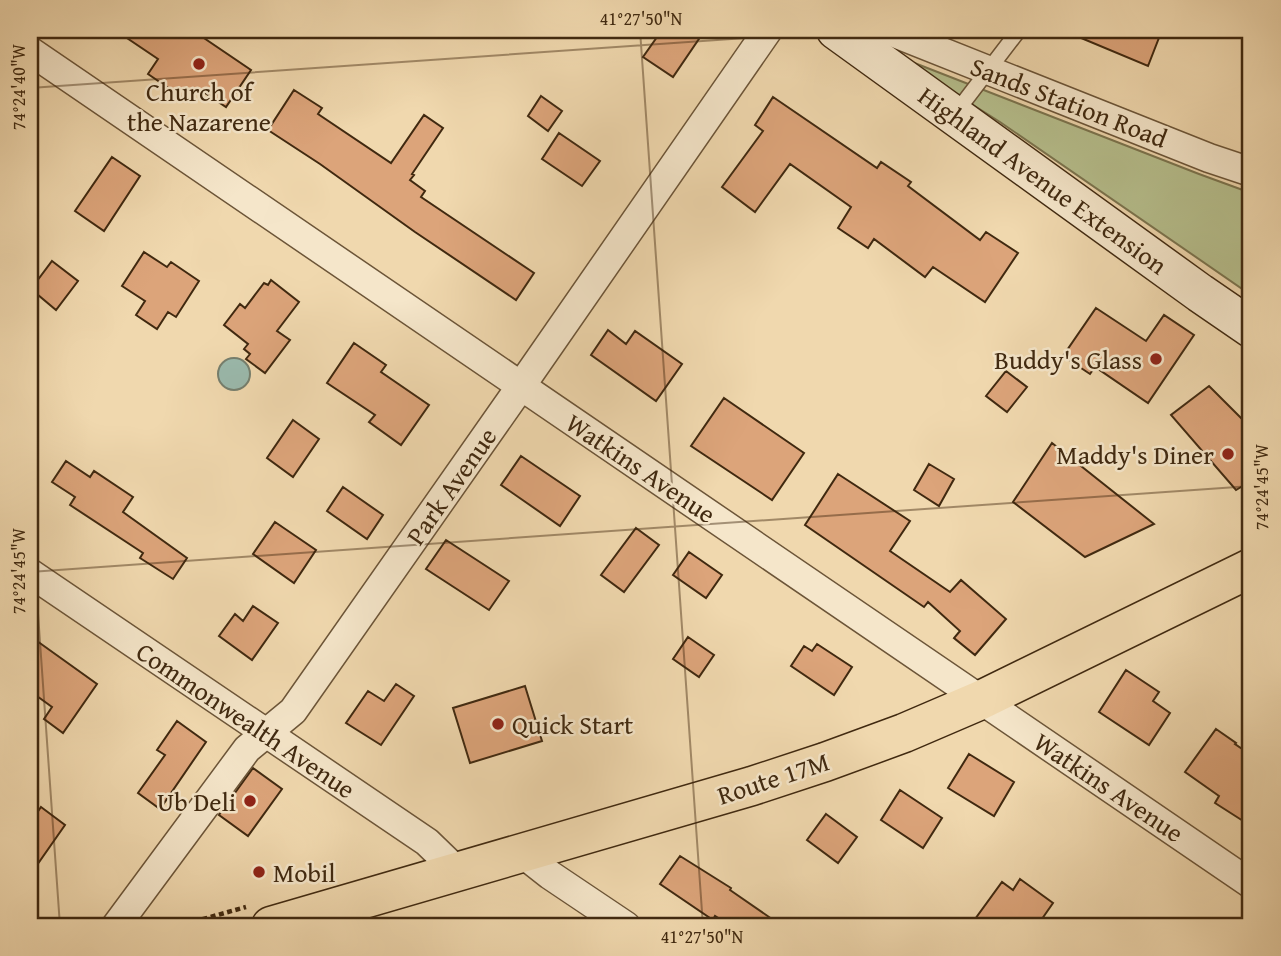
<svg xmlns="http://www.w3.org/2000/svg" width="1281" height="956" font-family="'Gentium Book Plus',serif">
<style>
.green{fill:#b6bf8d;stroke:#7b744e;stroke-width:2}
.water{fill:#9ab9ac;stroke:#767f6e;stroke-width:2}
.building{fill:#dca47a;stroke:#402910;stroke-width:2}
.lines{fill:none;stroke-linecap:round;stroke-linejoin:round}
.lane-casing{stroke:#6c5538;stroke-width:17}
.street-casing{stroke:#6c5538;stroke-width:31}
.secondary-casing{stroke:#402910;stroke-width:41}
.primary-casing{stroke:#402910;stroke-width:41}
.path{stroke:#402910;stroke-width:4.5;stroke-dasharray:5 3.5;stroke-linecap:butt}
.lane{stroke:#f5e6ca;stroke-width:14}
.street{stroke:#f5e6ca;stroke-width:28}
.secondary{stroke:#f5e6ca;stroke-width:38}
.primary{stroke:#f0d8ae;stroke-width:38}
.ticks{fill:none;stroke:#402910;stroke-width:2;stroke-opacity:0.45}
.poi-dot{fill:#8f2418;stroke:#f5e6ca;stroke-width:2.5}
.labels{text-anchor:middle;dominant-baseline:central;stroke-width:5;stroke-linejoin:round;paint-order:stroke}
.poi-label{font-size:26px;fill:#402910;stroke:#f5e6ca;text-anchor:end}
.street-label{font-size:26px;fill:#402910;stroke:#f5e6ca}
.neatline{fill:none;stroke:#402910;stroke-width:2.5}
.ticks-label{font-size:18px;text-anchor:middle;fill:#402910}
</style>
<rect width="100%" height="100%" fill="#f0d8ae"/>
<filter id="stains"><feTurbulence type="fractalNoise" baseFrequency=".00286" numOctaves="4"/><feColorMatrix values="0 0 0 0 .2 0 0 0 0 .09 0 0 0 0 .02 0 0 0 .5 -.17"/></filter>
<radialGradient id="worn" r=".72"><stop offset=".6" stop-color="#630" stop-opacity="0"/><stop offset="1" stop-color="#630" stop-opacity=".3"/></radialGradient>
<!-- green -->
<path class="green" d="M894,55L1199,174L1251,193V295L1000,122Z"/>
<!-- water -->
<path class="water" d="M218 374a16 16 0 1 1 32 0a16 16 0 1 1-32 0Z"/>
<!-- building -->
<path class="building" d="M115,30H192L251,70L226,107L199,89L189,102L148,74L158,59Z
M662,30H705L673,77L643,57Z
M1062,30H1162L1148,66Z
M294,90L322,108L318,114L391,163L424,115L443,128L412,174L414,175L410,180L425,191L421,197L534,273L516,300L415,232L320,164L268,130Z
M541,96L562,111L548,131L528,116Z
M773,97L877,168L881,162L911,182L908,186L980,240L986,232L1018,253L985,302L933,267L925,277L874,239L868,248L838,228L851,207L790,164L755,212L722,187L763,131L755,125Z
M559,133L600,161L582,186L542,159Z
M112,157L140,176L104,231L75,211Z
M144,252L167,267L171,262L199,281L176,317L168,312L157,329L136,315L145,301L122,286Z
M52,261L78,281L56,310L31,289Z
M271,280L299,302L277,331L290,340L265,373L246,359L250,354L244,349L248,344L224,325L240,304L245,308L264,283L268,285Z
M1096,308L1146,341L1164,315L1194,335L1148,403L1095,367L1090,374L1063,356Z
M608,330L626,344L635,331L682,364L656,401L591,355Z
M354,343L386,365L381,372L429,405L401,445L369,422L375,415L327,383Z
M1006,371L1027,387L1007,412L986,396Z
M1209,386L1251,428V481L1236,490L1171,415Z
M724,398L804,453L772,500L691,446Z
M293,420L319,439L293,477L267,458Z
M1052,443L1154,524L1085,557L1013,502Z
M521,456L580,496L560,526L501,485Z
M66,461L90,477L94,471L133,497L123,512L187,558L173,579L140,558L143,553L70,505L75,497L52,482Z
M929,464L954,479L939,506L914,490Z
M838,474L910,521L890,551L950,592L961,580L1006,619L975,655L954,638L960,631L928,602L924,607L805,525Z
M343,487L383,515L367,539L327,511Z
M275,522L316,550L294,583L253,554Z
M636,528L659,545L624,592L601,575Z
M446,540L509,581L489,610L426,569Z
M689,552L722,575L706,598L673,575Z
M253,606L278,623L252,660L219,636L235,614L243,621Z
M30,636L97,684L63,733L44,719L52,707L30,691Z
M688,637L714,655L699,677L673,659Z
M817,644L852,667L834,695L791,666L804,646L812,651Z
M1126,670L1159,692L1153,701L1170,713L1149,745L1099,712Z
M396,684L414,696L381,745L346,723L368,691L384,701Z
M525,686L542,741L470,763L453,708Z
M177,721L206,742L160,809L138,793L165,755L157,750Z
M1216,729L1236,743L1235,744L1251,755V826L1215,803L1219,796L1185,772Z
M969,754L1014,782L994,816L948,788Z
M253,768L282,789L248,836L219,815Z
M900,790L942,818L923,848L881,820Z
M41,807L65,825L30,875V823Z
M826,814L857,837L838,863L807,840Z
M680,856L731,888L730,890L782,926H731L715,916L713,920L660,884Z
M1020,879L1053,903L1037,926H970L1002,882L1013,890Z"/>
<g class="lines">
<defs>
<path id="lane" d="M954,115L1019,30"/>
<path id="street" d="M887,30L1209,158L1251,172
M30,51L1251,884
M30,573L427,842L458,872
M522,853L550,875L626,926
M116,926L247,749L293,711L521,386L768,30"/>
<path id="secondary" d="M836,30L1200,293L1251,328"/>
<path id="primary" d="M271,926L752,786L825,762L904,733L981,700L1251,568"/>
</defs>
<!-- lane casing -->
<use href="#lane" class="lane-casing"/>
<!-- street casing -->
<use href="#street" class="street-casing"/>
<!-- secondary casing -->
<use href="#secondary" class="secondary-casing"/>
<!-- primary casing -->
<use href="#primary" class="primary-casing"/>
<!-- path -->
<path class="path" d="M178,926L246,907"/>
<!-- lane -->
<use href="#lane" class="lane"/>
<!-- street -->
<use href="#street" class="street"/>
<!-- secondary -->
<use href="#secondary" class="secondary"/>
<!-- primary -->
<use href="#primary" class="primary"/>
</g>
<!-- ticks -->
<path class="ticks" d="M640,30L703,926M30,88L860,30M30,500L60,926M30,572L1251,486"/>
<!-- markers -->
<g class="poi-dot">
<circle cx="199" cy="64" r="7"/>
<circle cx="1156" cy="359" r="7"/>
<circle cx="1228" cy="454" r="7"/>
<circle cx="498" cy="724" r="7"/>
<circle cx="250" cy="801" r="7"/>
<circle cx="259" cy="872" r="7"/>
</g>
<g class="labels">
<!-- poi labels -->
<g class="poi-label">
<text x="199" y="91" text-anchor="middle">Church of<tspan x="199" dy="30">the Nazarene</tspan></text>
<text x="1142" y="359">Buddy's Glass</text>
<text x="1214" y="454">Maddy's Diner</text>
<text x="512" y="724" text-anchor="start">Quick Start</text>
<text x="236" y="801">Ub Deli</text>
<text x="273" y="872" text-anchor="start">Mobil</text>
</g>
<!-- street labels -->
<g class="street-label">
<text transform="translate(1069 102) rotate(21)">Sands Station Road</text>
<text transform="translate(1043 180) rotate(36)">Highland Avenue Extension</text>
<text transform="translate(641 468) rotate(34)">Watkins Avenue</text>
<text transform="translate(451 486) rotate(-55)">Park Avenue</text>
<text transform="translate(246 720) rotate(34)">Commonwealth Avenue</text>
<text transform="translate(773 778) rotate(-18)">Route 17M</text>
<text transform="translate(1109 787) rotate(34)">Watkins Avenue</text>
</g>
</g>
<!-- margin -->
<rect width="1281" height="956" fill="none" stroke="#f0d8ae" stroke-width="77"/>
<rect x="38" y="38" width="1204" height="880" class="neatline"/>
<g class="ticks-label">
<text x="641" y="25">41°27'50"N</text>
<text transform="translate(19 87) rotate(-90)" y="6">74°24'40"W</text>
<text transform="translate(1262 487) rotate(-90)" y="6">74°24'45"W</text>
<text transform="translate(19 571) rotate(-90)" y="6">74°24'45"W</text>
<text x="702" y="943">41°27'50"N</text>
</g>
<rect width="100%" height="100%" filter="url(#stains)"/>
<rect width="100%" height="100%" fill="url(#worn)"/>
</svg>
